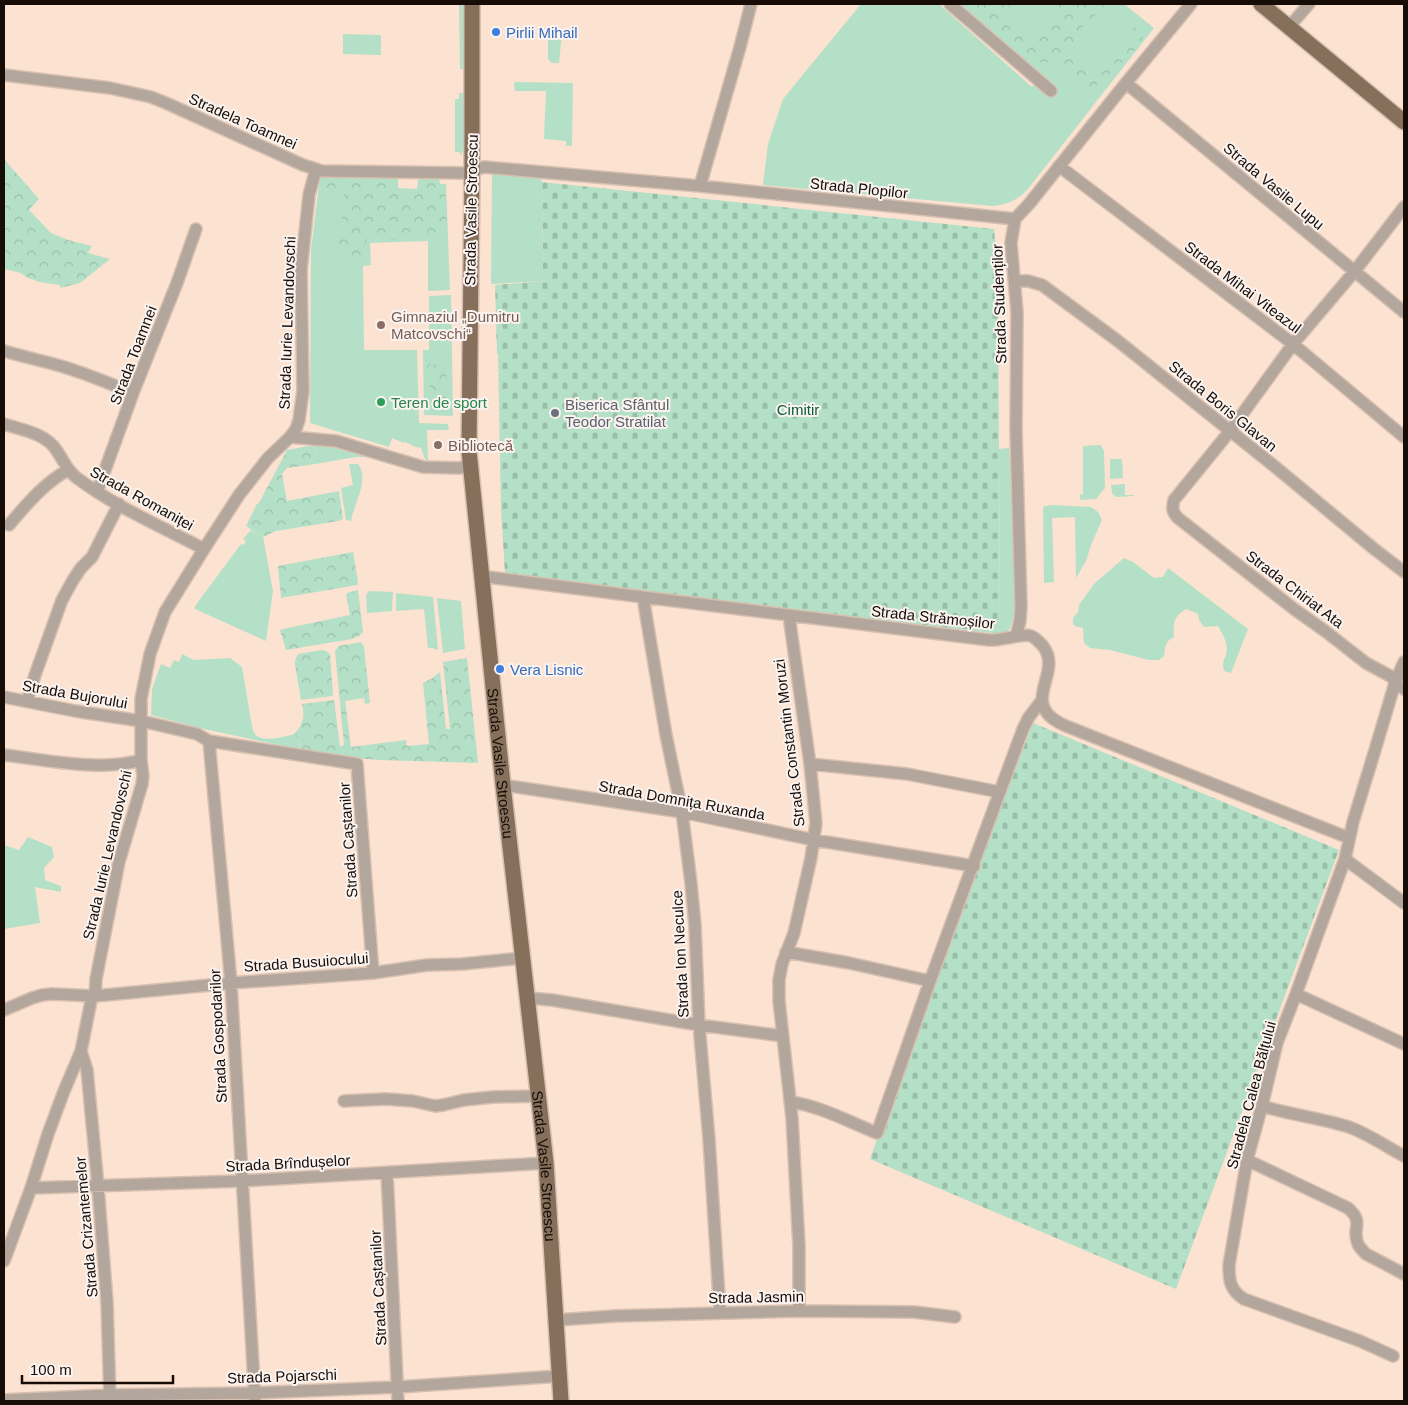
<svg xmlns="http://www.w3.org/2000/svg" width="1408" height="1405" font-family="Helvetica,sans-serif">
<style>
.green{fill:#b4e0c7}
.forest{fill:url(#forest-crowns)}
.cemetery{fill:url(#cemetery-stones)}
.lines{fill:none;stroke-linecap:round;stroke-linejoin:round}
.minor-casing{stroke:#d7c0b0;stroke-width:14}
.major-casing{stroke:#d7c0b0;stroke-width:18}
.minor{stroke:#b3a69c;stroke-width:11}
.major{stroke:#86705c;stroke-width:15}
.shop-dot{fill:#3f7fe0;stroke:#faf3ef;stroke-width:2}
.education-dot{fill:#8d6e63;stroke:#faf3ef;stroke-width:2}
.leisure-dot{fill:#2e9e5b;stroke:#faf3ef;stroke-width:2}
.worship-dot{fill:#6b7280;stroke:#faf3ef;stroke-width:2}
.labels{text-anchor:middle;dominant-baseline:central;stroke-width:4;stroke-linejoin:round;paint-order:stroke}
.shop-label{font-size:15px;fill:#366cbe;stroke:#faf3ef;text-anchor:start}
.street-label{font-size:15px;fill:#170d06;stroke:#faf3ef}
.education-label{font-size:15px;fill:#785e54;stroke:#faf3ef;text-anchor:start}
.leisure-label{font-size:15px;fill:#27864d;stroke:#faf3ef;text-anchor:start}
.worship-label{font-size:15px;fill:#5b616d;stroke:#faf3ef;text-anchor:start}
.park-label{font-size:15px;fill:#075e3d;stroke:#faf3ef}
</style>
<defs>
<pattern id="forest-crowns" width="20" height="18" patternUnits="userSpaceOnUse" patternTransform="scale(1.25)"><rect width="20" height="18" fill="#b4e0c7"/><path d="M2 6a3 3 0 1 1 6 0M12 15a3 3 0 1 1 6 0" fill="none" stroke="#9abfa9"/></pattern>
<pattern id="cemetery-stones" width="16" height="16" patternUnits="userSpaceOnUse" patternTransform="scale(1.25)"><rect width="16" height="16" fill="#b4e0c7"/><path d="M2 7V4a2 2 0 0 1 4 0v3zM10 15v-3a2 2 0 0 1 4 0v3z" fill="#9abfa9"/></pattern>
</defs>
<rect width="100%" height="100%" fill="#fce2d0"/>
<!-- green -->
<path class="green" d="M459,4H464V69H460Z
M861,4H939L1032,87L1041,75L956,4H1124L1154,28L1027,190C1018,200 1006,205 992,206L763,185L768,144L783,99Z
M551,33H562L559,63H552L548,59V37Z
M343,34L381,35V55L343,54Z
M515,82L573,83L572,146H566V141L544,139L546,91H515L514,84Z
M459,93H465V146L462,152V156L459,152H455V99H459Z
M492,173L540,178L542,182L543,281L491,284Z
M320,177L398,178V188L417,189L418,179H439L440,184H446L450,290L428,291V241L370,243L371,265L363,266L364,350H417L419,423L448,424L449,430H427L428,461L425,459L421,448L412,446V445L405,442L404,443L392,438L389,447L310,423L311,250Z
M451,295L453,416L424,415L423,350H429V296Z
M321,444L368,457H356L309,465L318,449L309,446Z
M1101,445L1104,451L1105,488L1096,499L1080,500V495L1083,494V446Z
M1009,448L1017,593C1016,602 1014,624 1008,631C1006,634 1004,634 1000,634L999,449Z
M1110,459H1122L1123,478L1110,479Z
M349,464H358C370,478 354,504 351,521L346,520L341,488L353,485Z
M1125,484V495H1134V496L1116,497L1112,493L1111,485Z
M1051,505L1091,507L1098,512L1102,520L1091,545L1086,561L1076,578L1075,517L1052,518L1054,582L1044,583L1043,507Z
M251,530L263,537L273,591L266,641L195,609V606L241,544L244,545L246,541L243,539Z
M1124,558L1133,562L1154,578L1163,577L1168,568L1248,629L1231,673L1224,671C1222,662 1223,663 1226,655C1229,644 1223,635 1218,626L1204,627L1199,620L1198,614L1186,609C1173,617 1173,624 1174,637C1165,641 1165,648 1164,656L1159,660H1149L1110,650L1090,648L1084,643L1083,628L1075,626L1073,624V618L1078,612L1079,605L1094,584Z
M369,591L393,592L392,611L367,613L366,595Z
M396,593L433,597L438,650L432,648H428L424,609L396,611Z
M437,598L461,601L465,649L443,653Z
M182,654L194,660L230,658L242,667L252,726C253,729 253,732 255,734C261,743 285,737 294,734L298,738L301,750L200,728L151,715L152,689L161,664L170,668L174,660L179,662Z
M28,837L52,847L54,857L44,868L45,880L61,886V892L35,887L40,923L4,929V845L19,850Z"/>
<!-- forest -->
<path class="forest" d="M963,4H1009L1013,18L1026,34L1042,33L1060,4H1102L1104,6L1082,28L1071,49L1078,63L1089,72L1104,65L1132,28L1140,25L1146,31L1139,47L1107,77L1089,91L1075,80L1060,63L1040,62L1020,51Z
M4,159L39,199L29,210L51,233L68,240L92,246L88,253L110,259L80,283L60,288V285L39,282L26,277L21,273L4,269Z
M331,178L368,179L386,182L394,189L402,192L415,191L426,182L434,181L445,188L447,231L445,237L437,239L426,236L423,238L388,240L368,238L364,247L365,262L357,269L351,267L348,255C337,249 335,247 333,235C341,222 346,212 346,197L336,189L326,188L323,182L325,179Z
M433,359H439C450,373 448,393 451,410L446,411L430,387L426,368L429,364L434,365Z
M309,446L318,449L309,465L287,468L282,474L287,501L339,491L343,519L338,521L276,531L263,537L246,526L257,504L259,503L287,450Z
M353,552L358,582L357,585L281,598L278,566Z
M358,590L363,632L359,636L352,639L286,650L280,630L283,629L350,615L346,595L347,593Z
M361,642L364,647L370,703L365,704L364,698L345,701L351,747L406,740L407,746L429,744L423,683L431,679L440,672L446,729H450L443,662L467,658L478,763L380,760L340,757L301,750L298,738L294,734C303,725 305,717 302,704L334,700L340,746L344,745L335,651L339,646Z
M322,650L326,651L330,654L333,694L332,696L301,700L295,664V660L298,654Z"/>
<!-- cemetery -->
<path class="cemetery" d="M542,182L994,229L998,272L1000,634L789,609L505,573L501,510L498,354H497L495,285L543,281Z
M1033,723L1339,850L1176,1289L870,1159L911,1041Z"/>
<g class="lines">
<defs>
<path id="minor" d="M950,4L1051,91
M1289,27L1309,4
M4,75L110,88L151,97L166,103L303,165L322,171L464,173L484,167L700,186L1015,219
M1126,83L1404,312
M1059,166L1293,344L1404,437
M700,186L740,47L751,4
M1404,207L1354,272L1293,344L1230,431L1174,500C1172,508 1172,512 1178,518L1294,609L1325,631L1366,663L1392,677L1395,683L1404,689
M1015,281H1028L1042,285L1118,341L1279,470L1373,548L1404,572
M4,351C21,356 39,360 57,365C83,372 108,383 133,393
M4,424C22,430 46,433 57,451C64,461 67,471 77,478C114,506 162,527 204,549
M290,437L336,441L423,467L459,468L470,466
M97,492L133,393L177,283L196,229
M9,525C26,505 44,483 68,470
M480,576L643,597L989,640C1001,641 1023,633 1031,636C1036,638 1039,642 1043,646C1062,671 1026,697 1052,718C1056,721 1061,724 1066,726L1349,838
M643,597L666,735L682,812L691,883L695,925L699,1025L709,1139L720,1313
M789,616L810,764L816,823L811,858L794,933L782,964L779,980V1001L792,1118L799,1246V1311
M1016,636L1020,621L1021,606L1016,431L1017,312L1011,243L1015,219L1029,204L1126,83L1191,4
M4,697L75,711L141,721L197,734L209,741L231,983L255,1401
M27,701L35,675L62,600L73,580L81,568L92,557L119,504
M209,741L357,764L373,973
M4,755C46,760 101,772 141,760
M810,764L907,774L1000,792
M503,785L682,812L814,840L974,866
M1345,859L1404,903
M786,952L849,963L930,981
M1296,994L1404,1044
M95,996L96,979L119,862L142,784L143,776L141,760V699L150,654L165,612L204,549L239,495L268,458L290,437L296,429L299,420L303,391L301,270L309,195L316,169
M528,998L552,1000L699,1025L783,1036
M4,1010L32,998L42,995L52,994L95,996L231,983L373,973L427,965L462,964L523,958
M81,1051L87,1070L98,1186L107,1302L110,1401
M344,1101L386,1099L413,1101L435,1106L443,1105L464,1100L493,1097L538,1096
M791,1102C817,1105 852,1123 877,1133L930,981L1023,729L1029,717L1042,700
M1262,1106C1291,1115 1321,1118 1349,1127C1369,1134 1386,1147 1404,1156
M1247,1160L1348,1208C1365,1223 1351,1228 1358,1244C1359,1247 1363,1251 1366,1254L1404,1274
M387,1173L398,1401
M31,1188L241,1181L546,1163
M4,1261L31,1188L48,1134L64,1091L81,1051L92,996
M557,1320L615,1316L799,1311L914,1312L955,1317
M1393,1356L1360,1341L1244,1299C1230,1290 1229,1281 1229,1265L1247,1160L1262,1106L1277,1043L1296,994L1345,859L1353,822L1375,750L1395,683L1404,662
M4,1400L109,1395L254,1393L398,1387L560,1376"/>
<g id="major">
<path id="s1" d="M472,4V171L469,451L503,785L546,1163L561,1401"/>
<path d="M1261,4L1404,122"/>
</g>
</defs>
<!-- minor casing -->
<use href="#minor" class="minor-casing"/>
<!-- major casing -->
<use href="#major" class="major-casing"/>
<!-- minor -->
<use href="#minor" class="minor"/>
<!-- major -->
<use href="#major" class="major"/>
</g>
<!-- markers -->
<g class="shop-dot">
<circle cx="496" cy="32" r="5"/>
<circle cx="500" cy="669" r="5"/>
</g>
<g class="education-dot">
<circle cx="381" cy="325" r="5"/>
<circle cx="438" cy="445" r="5"/>
</g>
<circle class="leisure-dot" cx="381" cy="402" r="5"/>
<circle class="worship-dot" cx="555" cy="413" r="5"/>
<g class="labels">
<!-- shop labels -->
<g class="shop-label">
<text x="506" y="32">Pirlii Mihail</text>
<text x="510" y="669">Vera Lisnic</text>
</g>
<!-- street labels -->
<g class="street-label">
<text transform="translate(243 121) rotate(24)">Stradela Toamnei</text>
<text transform="translate(1274 186) rotate(40)">Strada Vasile Lupu</text>
<text transform="translate(859 188) rotate(6)">Strada Plopilor</text>
<text transform="translate(471 210) rotate(-89)">Strada Vasile Stroescu</text>
<text transform="translate(1243 287) rotate(37)">Strada Mihai Viteazul</text>
<text transform="translate(999 304) rotate(-92)">Strada Studenților</text>
<text transform="translate(287 323) rotate(-88)">Strada Iurie Levandovschi</text>
<text transform="translate(133 355) rotate(-69)">Strada Toamnei</text>
<text transform="translate(1223 406) rotate(39)">Strada Boris Glavan</text>
<text transform="translate(142 498) rotate(29)">Strada Romaniței</text>
<text transform="translate(1295 589) rotate(37)">Strada Chiriat Ata</text>
<text transform="translate(933 617) rotate(6)">Strada Strămoșilor</text>
<text transform="translate(75 694) rotate(10)">Strada Bujorului</text>
<text transform="translate(789 743) rotate(-97)">Strada Constantin Moruzi</text>
<text stroke="none"><textPath href="#s1" startOffset="761">Strada Vasile Stroescu</textPath></text>
<text transform="translate(682 800) rotate(10)">Strada Domnița Ruxanda</text>
<text transform="translate(348 840) rotate(-94)">Strada Caștanilor</text>
<text transform="translate(107 855) rotate(-77)">Strada Iurie Levandovschi</text>
<text transform="translate(680 954) rotate(-93)">Strada Ion Neculce</text>
<text transform="translate(306 962) rotate(-4)">Strada Busuiocului</text>
<text transform="translate(218 1036) rotate(-93)">Strada Gospodarilor</text>
<text transform="translate(1251 1095) rotate(-75)">Stradela Calea Bălțului</text>
<text transform="translate(288 1163) rotate(-3)">Strada Brîndușelor</text>
<text stroke="none"><textPath href="#s1" startOffset="1166">Strada Vasile Stroescu</textPath></text>
<text transform="translate(86 1227) rotate(-95)">Strada Crizantemelor</text>
<text transform="translate(378 1288) rotate(-93)">Strada Caștanilor</text>
<text transform="translate(756 1297) rotate(-1)">Strada Jasmin</text>
<text transform="translate(282 1376) rotate(-2)">Strada Pojarschi</text>
</g>
<!-- education labels -->
<g class="education-label">
<text x="391" y="316">Gimnaziul „Dumitru<tspan x="391" dy="17">Matcovschi“</tspan></text>
<text x="448" y="445">Bibliotecă</text>
</g>
<!-- leisure labels -->
<g class="leisure-label">
<text x="391" y="402">Teren de sport</text>
</g>
<!-- worship labels -->
<g class="worship-label">
<text x="565" y="404">Biserica Sfântul<tspan x="565" dy="17">Teodor Stratilat</tspan></text>
</g>
<!-- park labels -->
<g class="park-label">
<text x="798" y="409">Cimitir</text>
</g>
</g>
<!-- border -->
<rect width="1408" height="1405" fill="none" stroke="#170d06" stroke-width="10"/>
<!-- scale -->
<path d="M22 1375v8h151v-8" fill="none" stroke="#170d06" stroke-width="2.5"/>
<text x="30" y="1375" font-size="15" fill="#170d06" stroke="#faf3ef" stroke-width="4" paint-order="stroke">100 m</text>
</svg>
